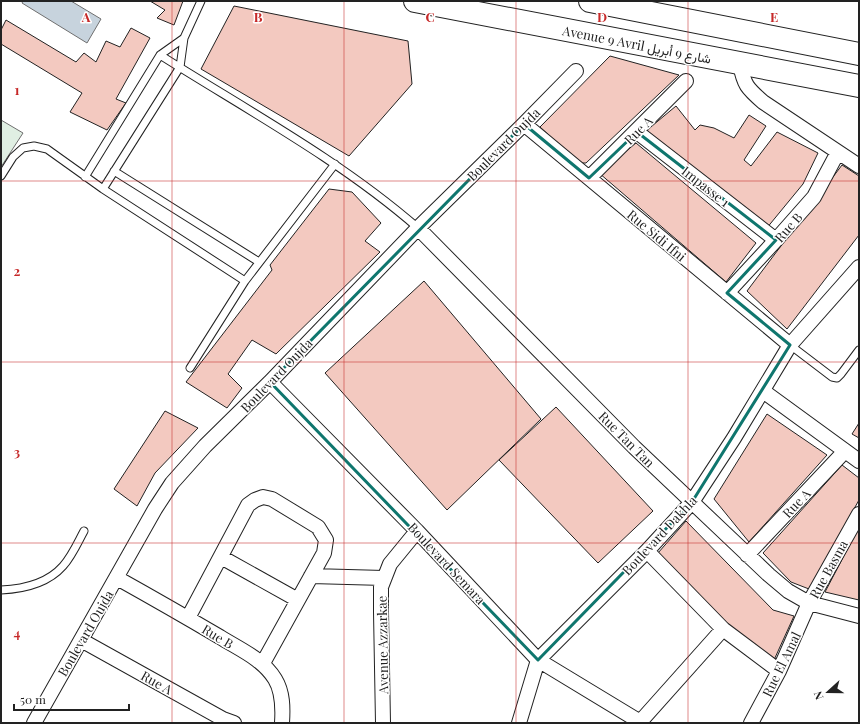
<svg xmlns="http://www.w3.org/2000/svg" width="860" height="724" font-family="'Playfair Display',Vazirmatn,serif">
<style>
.green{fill:#e0efe3;stroke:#6f6f6f}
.water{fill:#c7d3dd;stroke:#6f6f6f}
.building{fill:#f3c9c0;stroke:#222}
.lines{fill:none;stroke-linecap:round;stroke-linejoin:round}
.lane-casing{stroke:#222;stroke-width:9}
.street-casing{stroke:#222;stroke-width:16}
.highway-casing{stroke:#222;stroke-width:24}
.lane{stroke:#fff;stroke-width:7}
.street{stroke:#fff;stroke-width:14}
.highway{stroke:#fff;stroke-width:22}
.marked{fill:none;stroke:#0f766e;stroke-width:3;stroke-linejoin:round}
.grid{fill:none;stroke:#c62828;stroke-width:1;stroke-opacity:0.55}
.labels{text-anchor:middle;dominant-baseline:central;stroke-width:3;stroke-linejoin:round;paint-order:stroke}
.street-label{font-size:13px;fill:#222;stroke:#fff}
.grid-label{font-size:13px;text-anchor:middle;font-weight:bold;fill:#c62828;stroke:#fff;stroke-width:3;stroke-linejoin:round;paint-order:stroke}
</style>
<rect width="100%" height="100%" fill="#fff"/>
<!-- green -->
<path class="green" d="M1,120L23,133L1,167Z"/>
<!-- water -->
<path class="water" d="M23,1H71L101,19L87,43L22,3Z"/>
<!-- building -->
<path class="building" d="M150,1H183L174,25L157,18L165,10Z
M234,6L408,41L412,84L349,156L201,69Z
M6,20L76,62L84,53L96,62L106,41L120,47L131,28L150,38L116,99L126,103L107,130L70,112L82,93L1,44V30Z
M610,56L679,75L586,163H579L540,127Z
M676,106L695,130L700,125L714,128L734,138L749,115L766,126L744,160L751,166L777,132L818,153L803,184L766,229L646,131Z
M636,143L756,243L726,282L599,173Z
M842,165L859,176V235L787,329L747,291Z
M329,189L352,192L381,223L365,241L380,252L276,354L252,340L228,374L242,388L227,408L186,382L272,270L270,265Z
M424,281L541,419L447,510L325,373Z
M556,407L653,511L598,563L499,460Z
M165,411L198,428L155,473L137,506L114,489Z
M767,414L827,455L749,542L714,499Z
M859,423V438L852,434Z
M842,465L859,478V500L809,589L791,582L763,553Z
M686,521L773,610L794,616L774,660L739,641L658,553Z
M859,527V600L825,592Z"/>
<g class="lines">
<defs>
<path id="lane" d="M160,55C247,110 340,160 418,228
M114,171L259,262
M1,176L13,157L23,148L34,146L47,149L103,189L245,281
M85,177L160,55L184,38
M103,189L180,67L184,38L201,1
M790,345L832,377L837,378L841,374L859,350
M190,368L245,281L335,164
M1,590C23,589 48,583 63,566C72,556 78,542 84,531"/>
<path id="street" d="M740,64C744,85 747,88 763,102L859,166
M524,124L790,345
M637,132L776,240
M589,178L686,81
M418,228L634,447L769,575L788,591L809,603L859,616
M727,293L776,240L814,197L838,152
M270,382L417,531L538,660L642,723
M763,391L859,461
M647,551L723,629L779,671
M747,555L845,451
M221,557L298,600
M311,576L384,578
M117,578C151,597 186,617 220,637C239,649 263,659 275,679C283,692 283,708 282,723
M188,618L248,505L255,500L263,497L272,499L318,527L326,540L324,553L263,663
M81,640L223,719L234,723
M640,722L723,629
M34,723L155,509L172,483L205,446L270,382L418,228L524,124L576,71
M383,723L381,612V587L390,564L417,531
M519,723L538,660L647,551L692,502L734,438L790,345L859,267
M751,723L779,671L809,603L859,514"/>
<path id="highway" d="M415,1L859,86
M590,1L859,54"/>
</defs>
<!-- lane casing -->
<use href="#lane" class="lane-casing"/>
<!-- street casing -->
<use href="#street" class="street-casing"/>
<!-- highway casing -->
<use href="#highway" class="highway-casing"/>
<!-- lane -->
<use href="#lane" class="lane"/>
<!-- street -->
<use href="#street" class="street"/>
<!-- highway -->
<use href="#highway" class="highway"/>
</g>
<!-- marked area -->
<path class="marked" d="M524,124L589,178L637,132L776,240L727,293L790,345L692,502L538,660L270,382Z"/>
<!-- grid -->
<path class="grid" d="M172,1V723M344,1V723M516,1V723M688,1V723M1,181H859M1,362H859M1,543H859"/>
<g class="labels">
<!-- street labels -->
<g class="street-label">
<text transform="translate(637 44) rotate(11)">Avenue 9 Avril شارع 9 أبريل</text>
<text transform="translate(638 130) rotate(-45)">Rue A</text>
<text transform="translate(503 144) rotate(-45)">Boulevard Oujda</text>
<text transform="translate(706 186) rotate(38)">Impasse 1</text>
<text transform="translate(788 227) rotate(-49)">Rue B</text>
<text transform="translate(657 235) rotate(40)">Rue Sidi Ifni</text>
<text transform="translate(276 375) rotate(-46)">Boulevard Oujda</text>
<text transform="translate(627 439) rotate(45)">Rue Tan Tan</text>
<text transform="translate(796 503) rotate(-47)">Rue A</text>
<text transform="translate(659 535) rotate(-47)">Boulevard Dakhla</text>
<text transform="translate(447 563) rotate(47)">Boulevard Semara</text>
<text transform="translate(828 569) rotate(-61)">Rue Basma</text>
<text transform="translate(85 633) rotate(-60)">Boulevard Oujda</text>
<text transform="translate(218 636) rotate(31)">Rue B</text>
<text transform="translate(382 645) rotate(-91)">Avenue Azzarkae</text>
<text transform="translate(781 664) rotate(-64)">Rue El Amal</text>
<text transform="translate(157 682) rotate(29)">Rue A</text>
</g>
</g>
<g class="grid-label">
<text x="86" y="22">A</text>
<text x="258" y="22">B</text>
<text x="430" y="22">C</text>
<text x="602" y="22">D</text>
<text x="774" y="22">E</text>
<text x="17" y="95">1</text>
<text x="17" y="276">2</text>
<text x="17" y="457">3</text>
<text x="17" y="638">4</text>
</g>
<!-- border -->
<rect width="860" height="724" fill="none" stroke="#222222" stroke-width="4"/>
<!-- north arrow -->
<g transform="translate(828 692) rotate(249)" stroke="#ffffff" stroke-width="3" paint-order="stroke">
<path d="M0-3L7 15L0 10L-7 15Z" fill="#222222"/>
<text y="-6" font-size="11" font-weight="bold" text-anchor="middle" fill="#222222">N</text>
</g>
<!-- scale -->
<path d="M14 704v6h115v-6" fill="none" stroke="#222222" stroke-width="2"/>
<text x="20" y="704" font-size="12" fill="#222222" stroke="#ffffff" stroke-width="3" paint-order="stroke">50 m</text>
</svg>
